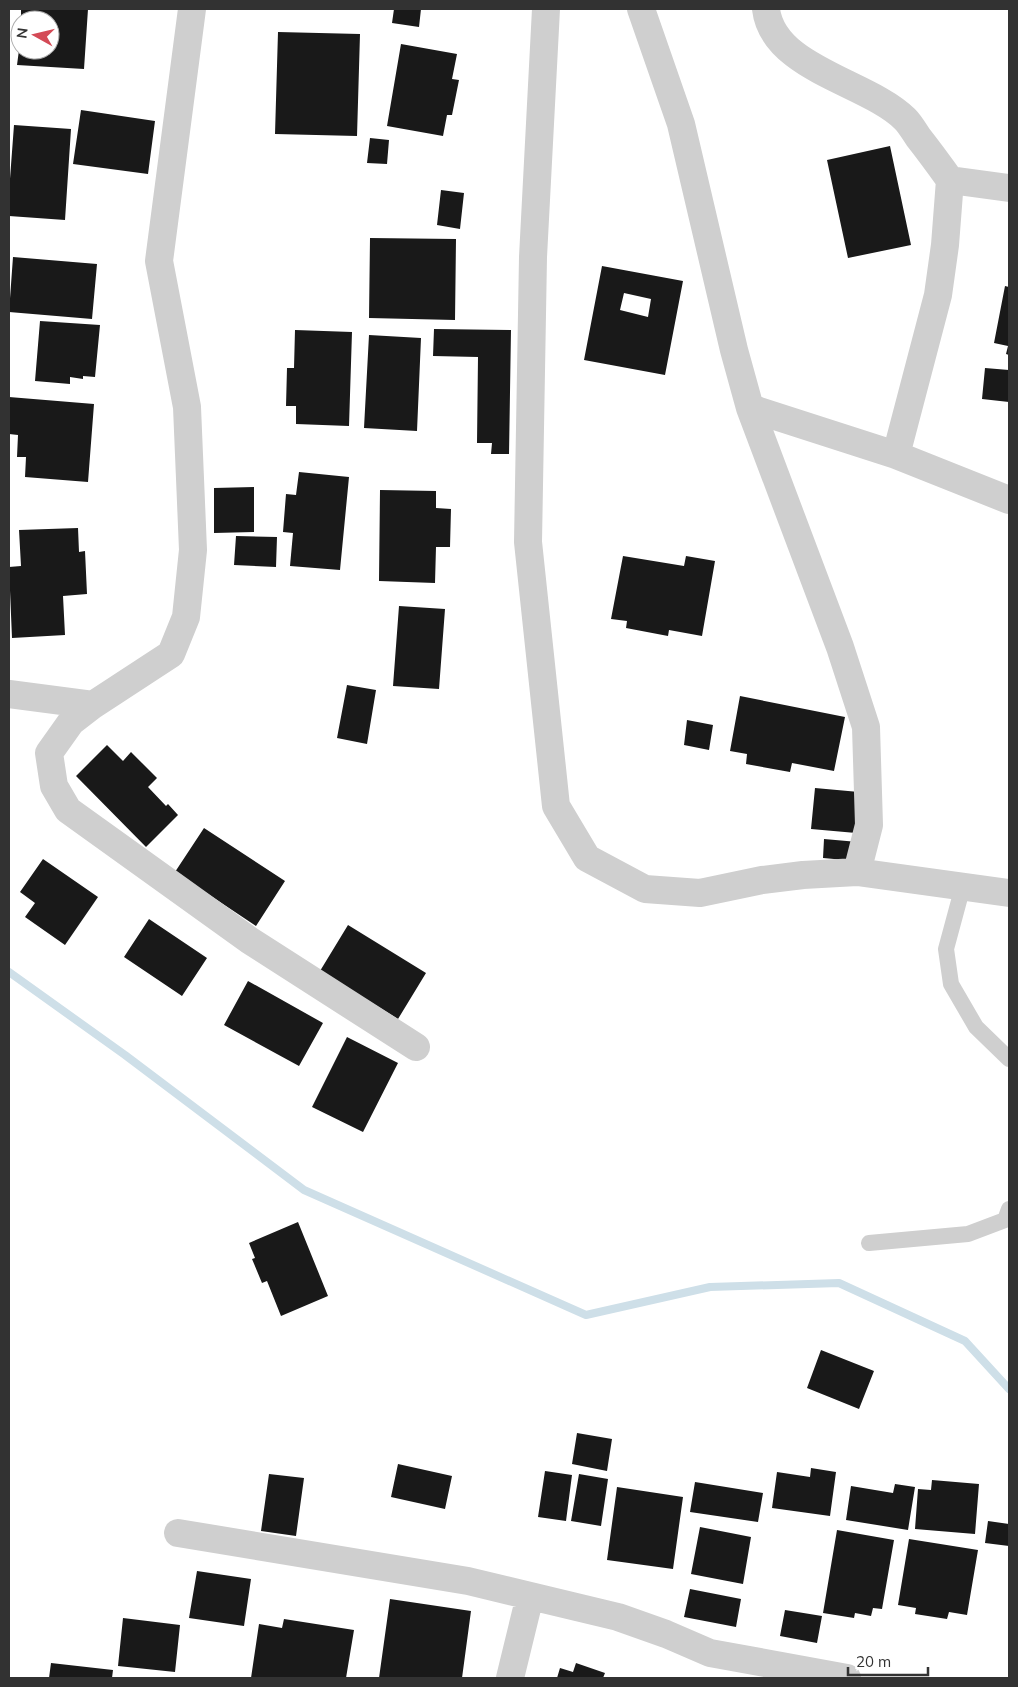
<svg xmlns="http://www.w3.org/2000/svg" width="1018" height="1687" font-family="Mulish,sans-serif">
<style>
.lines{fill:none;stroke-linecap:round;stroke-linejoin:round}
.stream{stroke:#cedfe8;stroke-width:8}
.building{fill:#191919;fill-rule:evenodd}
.lane{stroke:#cfcfcf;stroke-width:16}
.street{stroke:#cfcfcf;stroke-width:28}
</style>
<rect width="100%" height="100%" fill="#fff"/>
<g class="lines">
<!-- stream -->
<path class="stream" d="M9,972L125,1055L304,1190L586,1315L710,1287L839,1283L965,1341L1009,1389"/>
</g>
<!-- building -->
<path class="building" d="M21,9H88L84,69L17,65L19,50H50V20H21Z
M394,9H421L419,27L392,23Z
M278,32L360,34L357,136L275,134Z
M401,44L457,54L452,79L459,80L452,115H447L443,136L387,126Z
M81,110L155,121L148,174L73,164Z
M14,125L71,129L65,220L9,216V192Z
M370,138L389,140L387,164L367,163Z
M890,146L911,245L848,258L827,160Z
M441,190L464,193L460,229L437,225Z
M370,238L456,239L455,320L369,318Z
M13,257L97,264L92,319L9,312Z
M602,266L683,281L665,375L584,360ZM624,293L651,299L648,317L620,310Z
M1005,286L1009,287V355L1006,354L1008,346L994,343Z
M40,321L100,325L95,377L83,376V379L70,377V384L35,381Z
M434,329L511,330L509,454H491L492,443H477L478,357L433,356Z
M295,330L352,332L349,426L296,424V406H286L287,368H294Z
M369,335L421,338L417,431L364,428Z
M985,368L1009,370V402L982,399Z
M9,397L94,404L88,482L25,477L26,457H17L18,435L9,434Z
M299,472L349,477L340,570L290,566L293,533L283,532L286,494L296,495Z
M254,487V532L214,533V488Z
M380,490L436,491V508L451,509L450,547H436L435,583L379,581Z
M78,528L79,552L85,551L87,594L63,596L65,635L12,638L9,567L21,566L19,530Z
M236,536L277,537L276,567L234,565Z
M623,556L684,566L686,556L715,561L702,636L669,630L668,636L626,628L627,621L611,619Z
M399,606L445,609L439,689L393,686Z
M347,685L376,690L367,744L337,738Z
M740,696L845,717L834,771L792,763L790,772L746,764L747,754L730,751Z
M687,720L713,725L709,750L684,745Z
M107,745L123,761L131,752L157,778L148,787L166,806L168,804L178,815L146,847L76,776Z
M815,788L859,792L856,833L811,829Z
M204,828L285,881L256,926L175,872Z
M824,839L858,842L856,861L823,858Z
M43,859L98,897L65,945L25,917L35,903L20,892Z
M149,919L207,958L182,996L124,957Z
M348,925L426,973L398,1019L320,971Z
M248,981L323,1023L299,1066L224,1025Z
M347,1037L398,1063L363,1132L312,1107Z
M298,1222L328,1296L281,1316L267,1281L262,1283L252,1259L255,1258L249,1243Z
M821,1350L874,1371L859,1409L807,1388Z
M577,1433L612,1439L607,1471L572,1464Z
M398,1464L452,1476L445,1509L391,1497Z
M811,1468L836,1472L830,1516L772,1508L777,1472L810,1477Z
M545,1471L572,1475L566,1521L538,1517Z
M269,1474L304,1478L296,1536L261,1531Z
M579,1474L608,1479L601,1526L571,1521Z
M932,1480L979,1484L975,1534L915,1529L918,1489L931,1490Z
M695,1482L763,1493L758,1522L690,1512Z
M895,1484L915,1487L908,1530L846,1520L851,1486L893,1493Z
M617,1487L683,1497L673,1569L607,1560Z
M988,1521L1009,1524V1546L985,1543Z
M700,1527L751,1537L743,1584L691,1574Z
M837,1530L894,1540L882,1609L873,1608L871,1616L855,1613L854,1618L823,1613Z
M909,1539L978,1550L967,1615L949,1612L947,1619L915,1614L916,1608L898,1605Z
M197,1571L251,1579L244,1626L189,1618Z
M690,1589L741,1599L736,1627L684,1617Z
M390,1599L471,1611L462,1678H379Z
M785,1610L822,1616L817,1643L780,1636Z
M123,1618L180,1625L175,1672L118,1666Z
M284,1619L354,1630L346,1678H251L259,1624L282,1628Z
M51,1663L113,1670L112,1678H49Z
M576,1663L605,1673L603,1678H557L560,1668L573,1672Z"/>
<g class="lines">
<!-- lane -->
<path class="lane" d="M963,886L946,949L951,984L976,1027L1009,1059
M869,1243L968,1234L1005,1220L1009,1209"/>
<!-- street -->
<path class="street" d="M192,9L159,261L187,407L193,550L186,617L171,654L93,705L71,722L49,753L54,786L68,810L249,940L416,1047
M546,9L533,257L528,542L556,806L587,858L645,889L700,893L762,880L803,875L857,872L1009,893
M641,9L681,124L734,350L750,408L840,647L866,727L869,825L857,872
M766,9C773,69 868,82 905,119C910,124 914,131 918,137C929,151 940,166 950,180
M750,408L896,455L1009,500
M896,455L938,295L945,245L950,180L1009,188
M9,694L93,705
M178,1533L468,1581L618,1617L666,1634L710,1653L847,1678
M510,1678L530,1596"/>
</g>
<!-- border -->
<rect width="1018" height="1687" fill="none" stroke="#323232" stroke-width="20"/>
<!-- north arrow -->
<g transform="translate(35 35) rotate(278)"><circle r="24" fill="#ffffff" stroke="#adadad"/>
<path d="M0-4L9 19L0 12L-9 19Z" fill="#d44a56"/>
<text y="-8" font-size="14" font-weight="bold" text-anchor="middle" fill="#323232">N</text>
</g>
<!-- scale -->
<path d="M848 1667v8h80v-8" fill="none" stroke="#323232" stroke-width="2.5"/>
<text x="856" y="1667" font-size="15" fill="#323232" stroke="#ffffff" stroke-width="4" paint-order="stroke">20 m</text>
</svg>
